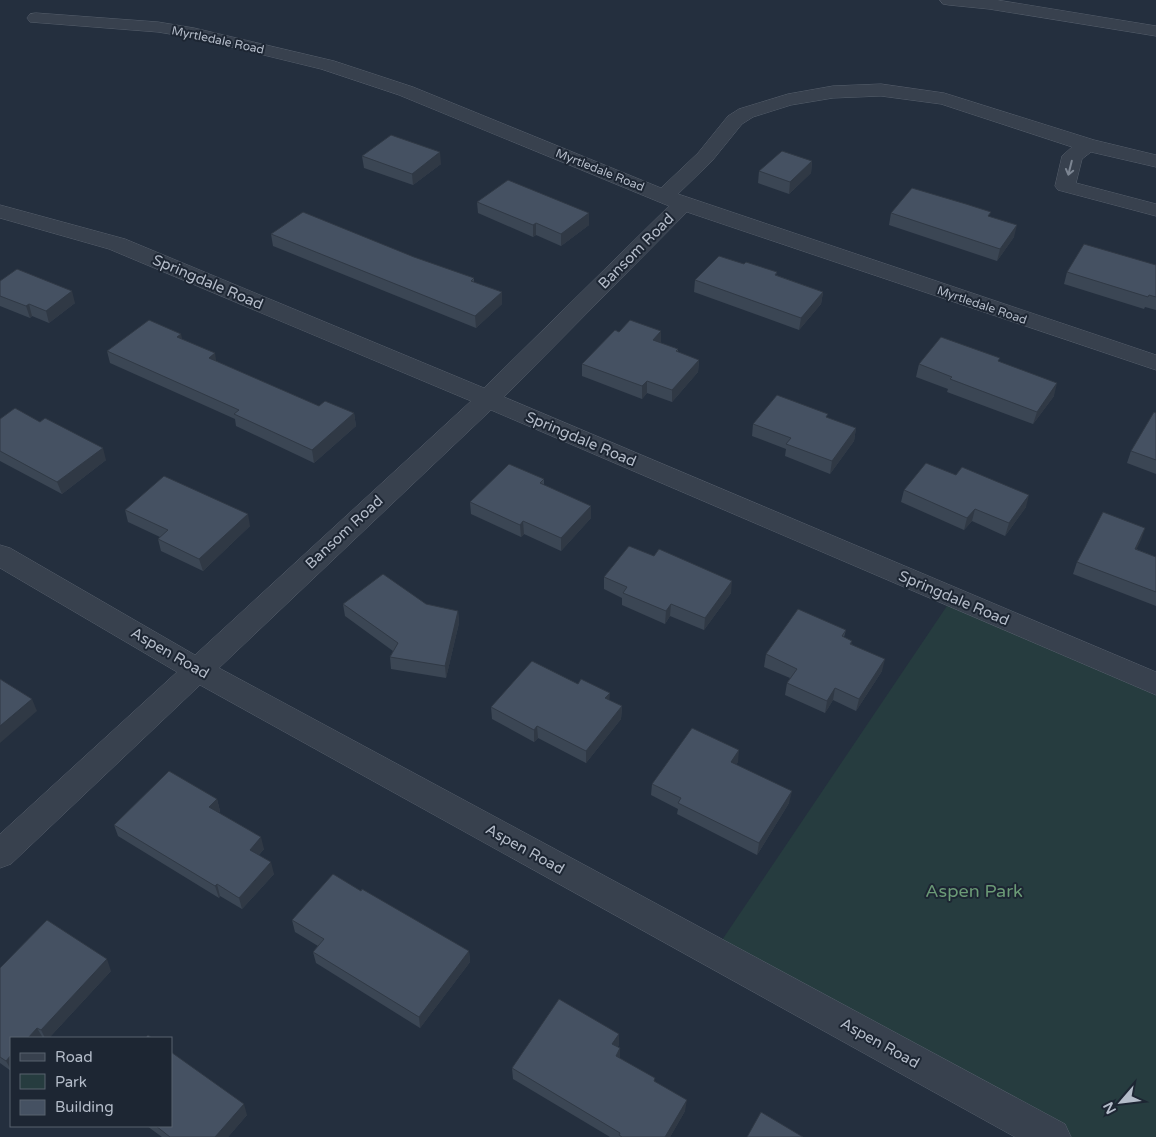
<svg xmlns="http://www.w3.org/2000/svg" width="1156" height="1137" font-family="'Varela Round',sans-serif">
<style>
.green{fill:#263c3f}
.lines{fill:none;stroke-linecap:round;stroke-linejoin:round}
.minor-casing{stroke:#565f6c;stroke-width:1}
.minor{fill:#38414e;fill-rule:evenodd}
.wall{fill:#3b4654}
.shaded-wall{fill:#303945}
.building{fill:#455162;stroke:#303945}
.oneway{stroke:#7c8592}
.labels{text-anchor:middle;dominant-baseline:central;stroke-width:4;stroke-linejoin:round;paint-order:stroke}
.far-street-label{font-size:12px;fill:#b4bcc9;stroke:#1d2633}
.street-label{font-size:15px;fill:#b4bcc9;stroke:#1d2633}
.near-park-label{font-size:18px;fill:#6b9a76;stroke:#1d2633}
</style>
<rect width="100%" height="100%" fill="#242f3e"/>
<!-- green -->
<path class="green" d="M953,597L1156,680V1137H1031L714,952Z"/>
<g class="lines">
<defs>
<path id="minor" d="M940,0H997L1156,26V36L989,9L949,5L943,4Z
M36,13L158,22L194,28L334,61L413,87L661,188L698,153L728,116L739,109L788,94L833,86L881,84L944,93L1094,140L1156,155V167L1091,152L1082,159L1076,183L1156,204V216L1058,190L1055,186L1062,156L1072,147L941,104L881,96L833,98L791,105L753,117L742,124L712,161L678,194L1156,355V370L687,212L504,397L1156,672V695L491,410L219,668L1065,1124L1071,1137H1015L200,685L11,864L0,868V834L177,672L0,568V545L10,548L195,655L471,401L109,249L0,218V205L125,239L484,388L669,206L399,95L321,69L194,38L158,32L30,22L27,18L30,14Z"/>
</defs>
<!-- minor casing -->
<use href="#minor" class="minor-casing"/>
<!-- minor -->
<use href="#minor" class="minor"/>
</g>
<!-- wall -->
<path class="wall" d="M362,156L441,164L413,185L364,168Z
M812,161L811,173L789,194L758,183L759,171Z
M477,202L589,225L561,246L536,235L533,237L478,213Z
M891,213L990,217L1014,237L997,261L889,225Z
M271,234L474,278V282L502,292V304L476,328L273,246Z
M744,264L777,272L776,275L823,292L821,304L799,330L694,292L695,280Z
M1156,265V310L1145,307L1144,309L1064,284L1067,272Z
M0,281L75,303L49,323L32,316L30,318L0,306Z
M182,340L216,361L319,406L354,413L356,426L314,463L236,426L235,419L110,363L107,351Z
M661,343L678,349V352L699,360L698,372L672,402L647,393L642,399L582,376V364Z
M999,362L1054,396L1033,424L947,392L948,389L916,377L919,364Z
M1156,413V474L1127,463L1131,451Z
M828,418L856,428L854,441L830,474L785,456L786,449L752,436L753,424Z
M0,419L106,460L62,494L0,461Z
M544,479V485L591,506V518L561,551L524,534L521,537L471,514L470,502Z
M904,490L1026,507L1005,536L972,521L964,530L901,502Z
M125,510L250,526L203,571L161,551L158,539L160,537L128,522Z
M1145,528L1136,549L1156,557V606L1073,574L1077,562Z
M604,577L731,593L704,630L670,616L665,624L622,605V598L604,589Z
M343,604H426L458,611L459,623L446,678L391,669L390,657L393,651L345,616Z
M846,630L844,637L882,671L856,711L833,700L825,713L785,695L787,683L790,678L764,667L766,654Z
M609,700L622,706L621,719L586,763L538,738L534,742L492,719L491,707Z
M738,762L736,764L789,803L757,855L677,814L678,809L651,795L652,784Z
M217,799L220,811L219,813L264,849L259,855L274,874L242,909L220,896L219,898L118,836L114,825Z
M361,891L469,951L470,962L420,1028L316,963L313,952L318,946L295,932L292,920Z
M0,968L111,971L49,1038H11V1071L0,1063Z
M619,1045L617,1047L620,1058L654,1082L685,1111L670,1137H610L513,1079L512,1068Z
M247,1115L228,1137H162L147,1126H171Z"/>
<!-- shaded-wall -->
<path class="shaded-wall" d="M440,152L441,164L413,185L412,174Z
M812,161L811,173L789,194L790,182Z
M589,213V225L561,246V234Z
M536,223V235L533,237V225Z
M1017,225L1014,237L997,261L1000,249Z
M72,291L75,303L49,323L46,311Z
M502,292V304L476,328L475,316Z
M823,292L821,304L799,330L801,318Z
M29,304L32,316L30,318L26,306Z
M661,331V343L653,340Z
M181,334L184,346L177,337Z
M215,353L217,366L209,358Z
M699,360L698,372L672,402V390Z
M647,381V393L642,399V386Z
M1057,383L1054,396L1033,424L1037,412Z
M354,413L356,426L314,463L312,450Z
M856,428L854,441L830,474L832,461Z
M103,448L106,460L62,494L57,482Z
M1029,495L1026,507L1005,536L1009,523Z
M591,506V518L561,551V538Z
M975,509L972,521L964,530L967,518Z
M248,514L250,526L203,571L199,559Z
M523,521L524,534L521,537L520,525Z
M1145,528L1141,540L1131,561L1135,549Z
M732,581L731,593L704,630L705,618Z
M671,604L670,616L665,624L666,611Z
M458,611L459,623L446,678L445,666Z
M885,659L882,671L856,711L859,699Z
M835,688L833,700L825,713L827,701Z
M610,693L609,705L605,698Z
M32,699L37,711L0,743V726Z
M622,706L621,719L586,763V751Z
M537,726L538,738L534,742V730Z
M739,750L738,762L730,774L731,762Z
M792,791L789,803L757,855L759,843Z
M217,799L220,811L213,819L209,807Z
M261,837L264,849L253,861L250,850Z
M271,862L274,874L242,909L239,898Z
M217,884L220,896L219,898L215,886Z
M469,951L470,962L420,1028L419,1017Z
M107,959L111,971L49,1038H45L41,1030Z
M37,1028L43,1038H28Z
M619,1034V1045L612,1055V1044Z
M620,1048V1059L616,1056Z
M11,1055V1070L6,1061Z
M687,1100L685,1111L670,1137H665Z
M244,1104L247,1115L228,1137H215Z"/>
<!-- building -->
<path class="building" d="M391,135L440,152L412,174L362,156Z
M782,151L812,161L790,182L759,171Z
M508,180L589,213L561,234L536,223L533,225L477,202Z
M912,188L966,204L991,212L988,216L1017,225L1000,249L891,213Z
M303,212L414,257L474,278L471,281L502,292L475,316L271,234Z
M1084,244L1156,265V297L1149,295L1148,297L1067,272Z
M719,256L744,264L746,262L777,272L775,275L823,292L801,318L695,280Z
M17,269L72,291L46,311L29,304L26,306L0,296V281Z
M149,320L181,334L177,337L215,353L209,358L319,406L325,401L354,413L312,450L234,414L239,410L107,351Z
M630,320L661,331L653,340L678,349L676,351L699,360L672,390L647,381L642,386L582,364L615,330L619,332Z
M941,337L1000,358L998,361L1057,383L1037,412L950,379L952,377L919,364Z
M777,395L828,414L826,417L856,428L832,461L786,444L791,438L753,424Z
M15,408L40,422L45,418L103,448L57,482L0,451V419Z
M1154,412L1156,413V460L1131,451Z
M926,463L956,475L962,467L1029,495L1009,523L975,509L967,518L904,490Z
M509,464L544,479L540,483L591,506L561,538L523,521L520,525L470,502Z
M164,476L248,514L199,559L158,539L168,530L125,510Z
M1103,512L1145,528L1135,549L1156,557V592L1077,562Z
M629,546L654,556L659,549L732,581L705,618L671,604L666,611L623,593L627,587L604,577Z
M383,574L426,604L458,611L445,666L390,657L398,643L343,604Z
M798,609L846,630L842,636L852,641L850,644L885,659L859,699L835,688L827,701L787,683L797,669L766,654Z
M532,661L578,684L581,679L610,693L605,698L622,706L586,751L537,726L534,730L491,707Z
M0,679L32,699L0,726Z
M692,728L739,750L731,762L792,791L759,843L678,803L681,798L652,784Z
M169,771L217,799L209,807L261,837L250,850L271,862L239,898L217,884L215,886L114,825Z
M333,874L361,891L362,889L469,951L419,1017L313,952L324,939L292,920Z
M47,920L107,959L41,1030L37,1028L28,1038H11V1055L6,1061L0,1057V968Z
M559,999L619,1034L612,1044L620,1048L616,1056L655,1078L654,1081L687,1100L665,1137H622L619,1135L620,1133L512,1068Z
M148,1035L152,1038H145Z
M171,1052L244,1104L215,1137H170L156,1126H171Z
M761,1112L803,1137H747Z"/>
<!-- one-way arrows -->
<defs><path id="oneway-shaft" d="M-6 0H5M1.5-3L5.5 0L1.5 3" fill="none" stroke-width="1.6" stroke-linecap="round" stroke-linejoin="round" transform="scale(1.25)"/></defs>
<use class="oneway" href="#oneway-shaft" transform="translate(1070 168) rotate(104)"/>
<g class="labels">
<!-- far-street labels -->
<g class="far-street-label">
<text transform="translate(218 40) rotate(12)">Myrtledale Road</text>
<text transform="translate(600 170) rotate(22)">Myrtledale Road</text>
<text transform="translate(982 305) rotate(19)">Myrtledale Road</text>
</g>
<!-- street labels -->
<g class="street-label">
<text transform="translate(636 251) rotate(-45)">Bansom Road</text>
<text transform="translate(208 282) rotate(23)">Springdale Road</text>
<text transform="translate(581 439) rotate(23)">Springdale Road</text>
<text transform="translate(344 532) rotate(-43)">Bansom Road</text>
<text transform="translate(954 598) rotate(23)">Springdale Road</text>
<text transform="translate(170 653) rotate(30)">Aspen Road</text>
<text transform="translate(525 849) rotate(29)">Aspen Road</text>
<text transform="translate(880 1043) rotate(29)">Aspen Road</text>
</g>
<!-- near-park labels -->
<g class="near-park-label">
<text x="974" y="891">Aspen Park</text>
</g>
</g>
<!-- legend -->
<rect x="10" y="1037" width="162" height="90" fill="#1d2633" stroke="#59626f"/>
<rect x="20" y="1053" width="25" height="8" fill="#38414e" stroke="#59626f"/>
<text x="55" y="1062" font-size="15" fill="#b4bcc9">Road</text>
<rect x="20" y="1074" width="25" height="15" fill="#263c3f" stroke="#59626f"/>
<text x="55" y="1087" font-size="15" fill="#b4bcc9">Park</text>
<rect x="20" y="1100" width="25" height="15" fill="#455162" stroke="#59626f"/>
<text x="55" y="1112" font-size="15" fill="#b4bcc9">Building</text>
<!-- north arrow -->
<g transform="translate(1121 1102) rotate(242)" stroke="#1d2633" stroke-width="4" paint-order="stroke">
<path d="M0-4L9 19L0 12L-9 19Z" fill="#b4bcc9"/>
<text y="-8" font-size="14" font-weight="bold" text-anchor="middle" fill="#b4bcc9">N</text>
</g>
</svg>
